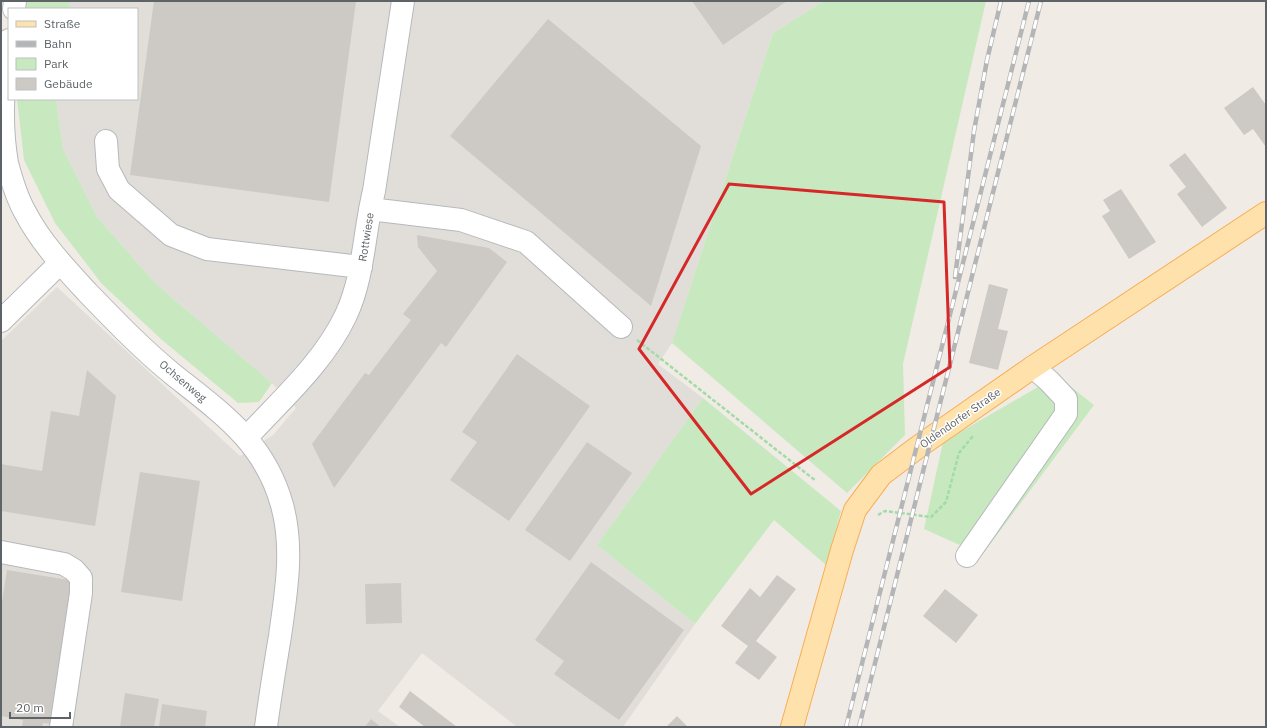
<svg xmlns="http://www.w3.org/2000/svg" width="1267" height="728" font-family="'IBM Plex Sans',sans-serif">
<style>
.industrial{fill:#e1ded9}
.green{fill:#c8e8c0}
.building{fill:#cdc9c4}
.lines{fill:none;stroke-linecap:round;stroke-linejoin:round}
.minor-casing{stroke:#b5b9bc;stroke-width:24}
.major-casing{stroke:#f8ad56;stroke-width:24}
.path{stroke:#a3dba7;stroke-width:2.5;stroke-dasharray:4 2;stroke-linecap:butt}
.minor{stroke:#fff;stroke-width:22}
.major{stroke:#ffe2ab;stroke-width:22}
.rail-casing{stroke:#b4b5b6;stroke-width:4.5}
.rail{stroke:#fff;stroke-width:3;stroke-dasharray:9;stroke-linecap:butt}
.marked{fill:none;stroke:#d62828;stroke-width:3;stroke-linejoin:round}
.labels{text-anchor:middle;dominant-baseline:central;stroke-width:3;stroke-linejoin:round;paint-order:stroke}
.street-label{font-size:11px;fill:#5d6366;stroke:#fff}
</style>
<rect width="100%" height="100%" fill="#f0ece5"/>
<!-- industrial -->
<path class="industrial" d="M70,1H824L773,33L672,343L658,364L703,398L597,545L695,624L623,727H517L422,653L378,711L400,727H1V341L57,287L240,456L273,435L296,408L272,383L156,284L97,217L63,149L56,99H137V9H69Z"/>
<!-- green -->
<path class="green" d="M27,1H70L69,9H26Z
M824,1H986L903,364L905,435L847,493L672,343L773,33Z
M17,99H56L63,149L97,217L156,284L272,383L259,402L238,403L162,340L102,284L55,223L24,160Z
M1057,376L1094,405L982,555L924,529L943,442Z
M703,398L841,511L826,565L774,520L695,624L597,545Z"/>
<!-- building -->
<path class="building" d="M154,1H356L329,202L130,175Z
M692,1H787L723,45Z
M548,19L701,146L651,306L450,136Z
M1253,87L1266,105V147L1253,129L1244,135L1224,108Z
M1185,153L1227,208L1202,227L1177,194L1186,187L1169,165Z
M1121,189L1156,242L1129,259L1102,216L1110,211L1103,200Z
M417,235L489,248L507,262L446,347L441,343L334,488L312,444L365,373L369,375L411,320L403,314L437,271L418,247Z
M989,284L1008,289L998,329L1008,331L998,370L969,363Z
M517,354L590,406L509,521L450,480L477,442L462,432Z
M87,370L116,396L95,526L1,511V464L42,471L51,411L79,416Z
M587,442L632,473L570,561L525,530Z
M140,472L200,481L182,601L121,592Z
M591,562L684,630L619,720L554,674L564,661L535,640Z
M7,570L75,581L52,724L43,723L42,727H22L23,720L1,716V608Z
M777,575L796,589L756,641L777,657L759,680L735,663L748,646L721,626L750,588L760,597Z
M401,583L402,623L366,624L365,584Z
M945,589L978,615L956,643L923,616Z
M410,691L457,727H425L399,707Z
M125,693L159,699L154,727H120Z
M162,704L207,711L205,727H159Z
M677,716L688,727H666Z
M371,719L381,727H365Z"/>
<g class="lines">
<defs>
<path id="minor" d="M14,9L15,1
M9,40C3,79 0,123 7,163C11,178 17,198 25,212C41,243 65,268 88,293C116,322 144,351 175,376C223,414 265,443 282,505C294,548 286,593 280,636C275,666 270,697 266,727
M106,141L108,169L119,190L171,235L207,249L361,267
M370,209L461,220L526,242L621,327
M1,321L60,263
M247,437C282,399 324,362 346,315C364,277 364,231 374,191L403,1
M1,552L64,564L74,570L81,578V593L61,727
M967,556L1066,414V399L1049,381L1033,367"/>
<path id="major" d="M792,727L842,550L855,510L881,475L918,447L1033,367L1266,213"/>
</defs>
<!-- minor casing -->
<use href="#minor" class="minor-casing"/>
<!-- major casing -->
<use href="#major" class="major-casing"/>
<!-- path -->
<path class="path" d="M637,340L816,481
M878,515L885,511L931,517L946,502L959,453L973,436"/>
<!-- minor -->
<use href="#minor" class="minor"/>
<!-- major -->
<use href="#major" class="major"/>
<defs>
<path id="rail" d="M955,277L974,131L987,60L1001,1
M846,727L1029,1
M859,727L1041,1"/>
</defs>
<!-- rail casing -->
<use href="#rail" class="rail-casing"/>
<!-- rail -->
<use href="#rail" class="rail"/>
</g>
<!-- marked area -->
<path class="marked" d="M729,184L944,202L950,367L751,494L639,349Z"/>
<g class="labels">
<!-- street labels -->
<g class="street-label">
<text transform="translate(366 237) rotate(-81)">Rottwiese</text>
<text transform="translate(183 381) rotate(40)">Ochsenweg</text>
<text transform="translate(960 418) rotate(-35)">Oldendorfer Straße</text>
</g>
</g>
<!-- border -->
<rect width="1267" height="728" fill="none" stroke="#5d6366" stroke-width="4"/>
<!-- legend -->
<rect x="8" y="8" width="130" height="92" fill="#ffffff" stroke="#bec1c2"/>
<rect x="16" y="21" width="20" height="6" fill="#ffe2ab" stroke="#bec1c2"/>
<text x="44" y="28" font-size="12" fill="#5d6366">Straße</text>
<rect x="16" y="41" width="20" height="6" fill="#b4b5b6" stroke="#bec1c2"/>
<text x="44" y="48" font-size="12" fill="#5d6366">Bahn</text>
<rect x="16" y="58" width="20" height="12" fill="#c8e8c0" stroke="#bec1c2"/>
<text x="44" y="68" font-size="12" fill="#5d6366">Park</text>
<rect x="16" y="78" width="20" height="12" fill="#cdc9c4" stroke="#bec1c2"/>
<text x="44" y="88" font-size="12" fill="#5d6366">Gebäude</text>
<!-- scale -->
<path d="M10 712v6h60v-6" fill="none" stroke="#5d6366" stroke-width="2"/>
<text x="16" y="712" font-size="12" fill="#5d6366" stroke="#ffffff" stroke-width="3" paint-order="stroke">20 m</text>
</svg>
